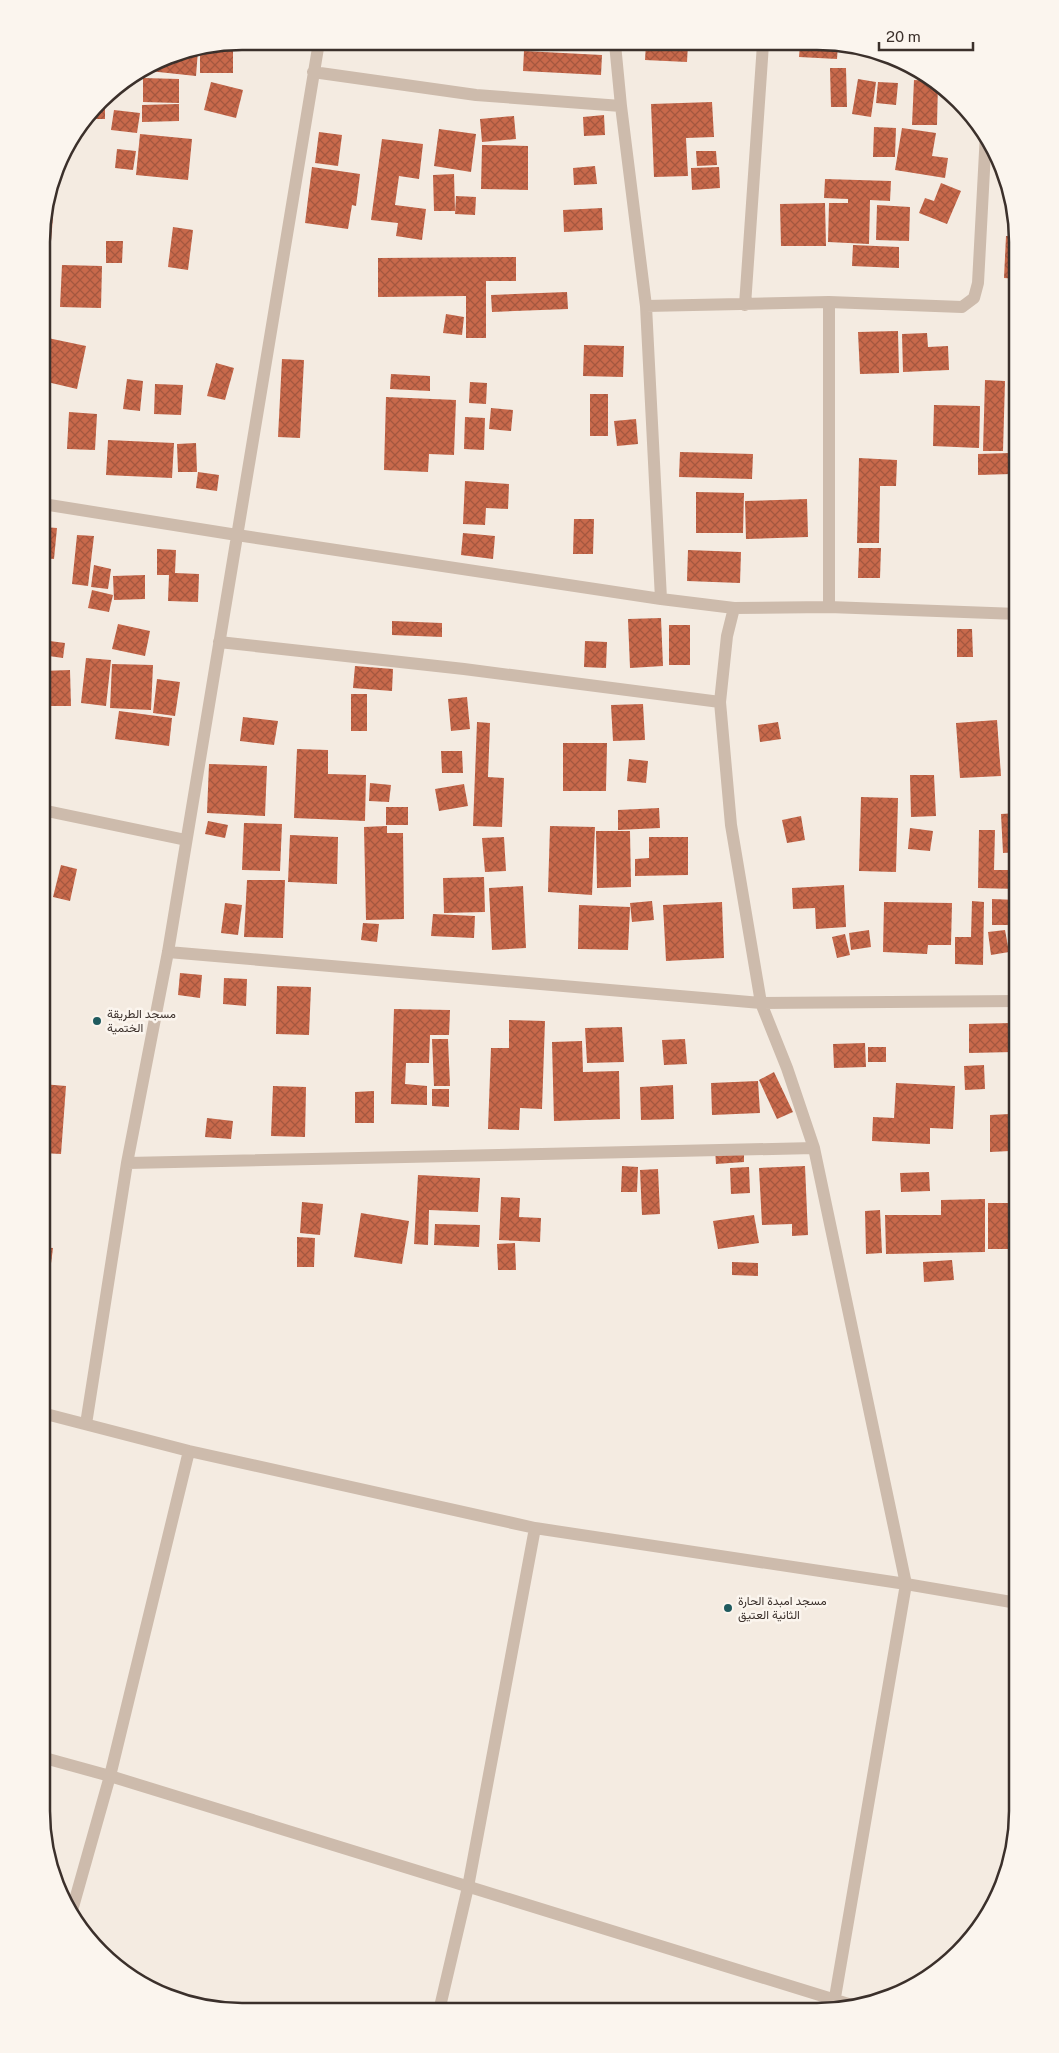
<svg xmlns="http://www.w3.org/2000/svg" width="1059" height="2053" font-family="'Public Sans',Vazirmatn,sans-serif">
<style>
.building{fill:url(#building-cross-hatch)}
.lines{fill:none;stroke-linecap:round;stroke-linejoin:round}
.minor{stroke:#cdbbac;stroke-width:12}
.poi-dot{fill:#1f5a5e;stroke:#fbf5ee;stroke-width:2}
.labels{text-anchor:middle;dominant-baseline:central;stroke-width:5;stroke-linejoin:round;paint-order:stroke}
.poi-label{font-size:12px;fill:#3b302b;stroke:#fbf5ee;text-anchor:start}
.rim{fill:none;stroke:#3b302b;stroke-width:2.5}
</style>
<defs>
<pattern id="building-cross-hatch" width="8" height="8" patternUnits="userSpaceOnUse" patternTransform="scale(1.25)"><rect width="8" height="8" fill="#c8694b"/><path d="M0 0l8 8M0 8l8-8" fill="none" stroke="#a4573f"/></pattern>
</defs>
<rect width="100%" height="100%" fill="#f4ebe1"/>
<!-- building -->
<path class="building" d="M363,42H431V51L363,48Z
M233,43V73H200V50Z
M646,44H688L687,62L645,60Z
M800,45H838L837,59L799,57Z
M198,50L196,76L149,71V67L165,56Z
M524,51L602,55L601,75L523,71Z
M830,68H846L847,107H831Z
M143,78L179,79V103L143,102Z
M858,79L876,82L871,117L852,114Z
M914,80L934,81L938,83L937,125H912Z
M211,82L243,90L236,118L204,110Z
M878,82L898,83L896,105L876,103Z
M103,100H105V119H88Z
M712,102L714,137L686,138L688,176L654,177L651,104Z
M179,104V121L142,122V105Z
M114,110L140,113L137,133L111,130Z
M604,115L605,135L584,136L583,117Z
M514,116L516,139L482,142L480,119Z
M874,127L896,128L895,157H873Z
M902,128L936,133L932,156L948,158L945,178L895,170Z
M439,129L476,134L471,172L434,166Z
M319,132L342,135L338,166L315,163Z
M140,134L192,139L188,180L136,175Z
M382,139L423,144L419,179L399,176L395,205L426,209L422,240L396,236L398,223L371,220Z
M482,145L528,146V190L481,189Z
M117,149L136,151L133,170L115,168Z
M696,151H716L717,165L697,166Z
M595,166L597,184L574,185L573,168Z
M312,167L360,174L356,206L352,205L348,229L305,223Z
M719,167L720,188L692,190L691,168Z
M454,174L455,211H434L433,175Z
M825,179L891,181L890,201L870,200L869,244L828,242L829,203H848V199L824,198Z
M941,183L961,191L947,224L919,213L925,198L934,201Z
M456,196L476,197L475,215L455,214Z
M825,203L826,246H781L780,204Z
M877,205L910,207L909,241L876,240Z
M602,208L603,230L564,232L563,210Z
M43,217H53L51,241H43Z
M173,227L193,230L188,270L168,267Z
M1006,236H1017L1018,279L1004,278Z
M106,241H123L122,263H106Z
M853,245L899,247V268L852,266Z
M516,257V281H486V338H466V296L378,297V258Z
M62,265L102,266L101,308L60,307Z
M567,292L568,309L492,312L491,295Z
M446,314L464,317L462,335L443,333Z
M898,331L899,373L860,374L858,332Z
M927,333L928,347L948,346L949,370L903,372L902,334Z
M43,337L86,346L77,389L43,381Z
M584,345L624,346L623,377L583,376Z
M282,359L304,360L300,438L278,437Z
M216,363L234,368L225,400L207,396Z
M1008,370L1018,371V387L1008,386Z
M391,374L430,376V391L390,389Z
M127,379L143,381L140,411L123,409Z
M985,380L1005,381L1003,451H983Z
M470,382L487,383L486,404L469,403Z
M155,384L183,385L181,415L154,414Z
M590,394H608V436H590Z
M386,397L456,400L454,455L429,454L428,472L384,470Z
M934,405L980,406L979,448L933,446Z
M491,408L513,410L511,431L489,429Z
M69,412L97,414L95,450L67,449Z
M465,417L485,418L484,450L464,449Z
M636,419L638,444L617,446L614,421Z
M108,440L174,443L172,478L106,475Z
M196,443L197,472H178L177,444Z
M680,452L753,454L752,479L679,477Z
M1010,453L1011,474L978,475V454Z
M859,458L897,460L896,486H880L879,543H857Z
M198,472L219,475L217,491L196,488Z
M465,481L509,484L508,509L486,508L485,525L463,524Z
M696,492L744,493L743,533H696Z
M807,499L808,537L746,539L745,501Z
M574,519H594L593,554H573Z
M1013,520L1018,521V541L1011,540Z
M43,527L57,528L54,559L43,558Z
M463,533L495,536L493,559L461,555Z
M77,535L94,536L88,586L72,584Z
M859,548H881L880,578H858Z
M157,549L176,550L175,573L199,574L198,602L168,601L169,575H157Z
M688,550L741,552L740,583L687,581Z
M94,565L111,569L108,589L91,587Z
M145,575V599L114,600L113,576Z
M92,590L113,595L109,612L88,608Z
M661,618L663,666L630,668L628,619Z
M392,621L442,623V637L392,635Z
M118,624L150,631L145,656L112,649Z
M669,625H690V665H669Z
M957,629H972L973,657H957Z
M42,640L65,643L63,658L42,655Z
M585,641L607,642L606,668L584,667Z
M86,658L111,660L106,706L81,703Z
M112,664L153,665L151,710L110,708Z
M355,666L393,669L392,691L353,688Z
M70,670L71,706H42V671Z
M157,679L180,682L175,716L153,713Z
M351,694H367V731H351Z
M467,697L470,729L451,731L448,699Z
M643,704L645,740L613,741L611,705Z
M42,708H50L48,762H42Z
M119,711L172,718L169,746L115,739Z
M243,717L278,721L274,745L240,741Z
M997,720L1001,776L960,778L956,723Z
M477,722L490,723L488,777L504,778L502,827L473,826Z
M778,722L781,739L760,742L758,725Z
M563,743H607L606,791H563Z
M297,749L328,750V774L366,775L365,821L294,818Z
M441,751H462L463,773H442Z
M629,759L648,761L646,783L627,781Z
M209,764L267,766L265,816L207,813Z
M910,775H934L936,816L911,817Z
M370,783L391,785L389,802L369,801Z
M464,784L468,806L439,811L435,789Z
M861,797L898,798L896,872L859,871Z
M386,807H408V825H386Z
M659,808L660,828L618,830V810Z
M1018,813V852L1003,853L1001,814Z
M801,816L805,840L787,843L782,820Z
M208,821L228,825L225,838L205,834Z
M244,823L282,824L280,871L242,870Z
M387,826V833H403L404,919L366,920L364,827Z
M550,826L595,827L592,895L548,892Z
M910,828L933,831L930,851L908,849Z
M979,830H995L994,870H1018V889L978,888Z
M596,831H630L631,887L597,888Z
M290,835L338,837L337,884L288,882Z
M504,837L506,871L485,872L482,838Z
M649,837H688V875L635,876V859L649,858Z
M61,865L77,869L70,901L53,897Z
M484,877L485,912L444,913L443,878Z
M247,880H285L283,938L244,937Z
M844,885L846,927L816,929L815,908L793,909L792,888Z
M523,886L526,948L492,950L489,888Z
M992,899L1018,900V925H992Z
M652,901L654,920L632,922L630,903Z
M972,901L984,902L983,965L955,964V937H971Z
M722,902L724,958L666,961L663,905Z
M884,902L952,903L951,945H928L927,954L883,952Z
M225,903L242,905L238,935L221,933Z
M579,905L630,907L628,950L578,949Z
M433,914L475,916L474,938L431,936Z
M363,923L379,924L377,942L361,940Z
M1012,929H1018V953L1010,952Z
M869,930L871,947L851,950L849,933Z
M1005,930L1009,952L991,955L988,932Z
M845,934L850,955L837,958L832,937Z
M180,973L202,975L200,998L178,995Z
M224,978L247,979L246,1006L223,1004Z
M277,986L311,987L309,1035L276,1034Z
M394,1009L450,1010L449,1035H430L429,1063H406L405,1084L427,1086V1105L391,1104Z
M509,1020L545,1021L542,1109L520,1108L519,1130L488,1129L491,1048H509Z
M1012,1023L1013,1052L969,1053V1024Z
M622,1027L624,1062L587,1063L585,1028Z
M432,1039H448L450,1086H434Z
M685,1039L687,1064L664,1065L662,1040Z
M582,1041L583,1072L619,1071L620,1119L554,1121L552,1042Z
M865,1043L866,1067L834,1068L833,1044Z
M868,1047H886V1062H868Z
M984,1065L985,1089L965,1090L964,1066Z
M774,1072L793,1112L777,1119L759,1080Z
M758,1081L760,1113L712,1115L711,1083Z
M896,1083L955,1086L953,1129L930,1128V1144L872,1141L873,1117L894,1118Z
M42,1084L66,1086L61,1154L42,1153Z
M673,1085L674,1119L641,1120L640,1087Z
M273,1086L306,1087L305,1137L271,1136Z
M432,1089H449V1107L432,1106Z
M374,1091V1123H355V1092Z
M1012,1113H1018L1017,1139H1011Z
M1010,1114V1151L990,1152V1115Z
M207,1118L233,1121L231,1139L205,1137Z
M744,1149V1162L716,1164L715,1150Z
M622,1166L638,1167L637,1192H621Z
M805,1166L808,1235L792,1236V1224L762,1225L759,1168Z
M749,1167L750,1193L731,1194L730,1168Z
M658,1169L660,1214L642,1215L640,1170Z
M929,1172L930,1191L901,1192L900,1173Z
M418,1175L480,1178L478,1212L429,1210L428,1245L414,1244Z
M501,1197L520,1198L519,1217L541,1218L540,1242L499,1240Z
M985,1199V1252L886,1254L885,1215H941V1200Z
M302,1202L323,1204L320,1235L300,1233Z
M988,1203H1017V1249H988Z
M880,1210L882,1253L866,1254L865,1211Z
M361,1213L409,1221L402,1264L354,1257Z
M754,1215L759,1243L718,1249L713,1221Z
M435,1224L480,1225L479,1247L434,1245Z
M297,1237L315,1238L314,1267H297Z
M515,1243L516,1270H498L497,1244Z
M42,1247L53,1248L48,1287L42,1286Z
M952,1260L954,1280L924,1282L923,1262Z
M732,1262L758,1263V1276L732,1275Z"/>
<g class="lines">
<!-- minor -->
<path class="minor" d="M615,44L621,106L646,306L661,599
M313,72L476,95L621,106
M745,305L763,44
M646,306L829,302L962,307L974,298L978,283L986,133
M43,504L237,535L661,599L734,608L829,607L1018,614
M829,607V302
M734,608L727,636L720,702L731,825L761,1003L787,1068L814,1148L906,1584L833,2009
M219,642L464,669L720,702
M42,810L186,840
M168,952L761,1003L1018,1001
M127,1163L814,1148
M42,1413L189,1451L535,1528L906,1584L1017,1603
M86,1424L127,1163L168,952L319,42
M41,1757L110,1776L855,2006
M71,1914L110,1776L189,1451
M439,2011L468,1887L535,1528"/>
</g>
<!-- markers -->
<g class="poi-dot">
<circle cx="97" cy="1021" r="5"/>
<circle cx="728" cy="1608" r="5"/>
</g>
<g class="labels">
<!-- poi labels -->
<g class="poi-label">
<text x="107" y="1014">مسجد الطريقة<tspan x="107" dy="14">الختمية</tspan></text>
<text x="738" y="1601">مسجد امبدة الحارة<tspan x="738" dy="14">الثانية العتيق</tspan></text>
</g>
</g>
<!-- crop -->
<path d="M0 0H1059V2053H0ZM242 50H817A192 192 0 0 1 1009 242V1811A192 192 0 0 1 817 2003H242A192 192 0 0 1 50 1811V242A192 192 0 0 1 242 50Z" fill="#fbf5ee" fill-rule="evenodd"/>
<path class="rim" d="M242 50H817A192 192 0 0 1 1009 242V1811A192 192 0 0 1 817 2003H242A192 192 0 0 1 50 1811V242A192 192 0 0 1 242 50Z"/>
<!-- scale -->
<path d="M879 42v8h94v-8" fill="none" stroke="#3b302b" stroke-width="2.5"/>
<text x="886" y="42" font-size="15" fill="#3b302b" stroke="#fbf5ee" stroke-width="4" paint-order="stroke">20 m</text>
</svg>
